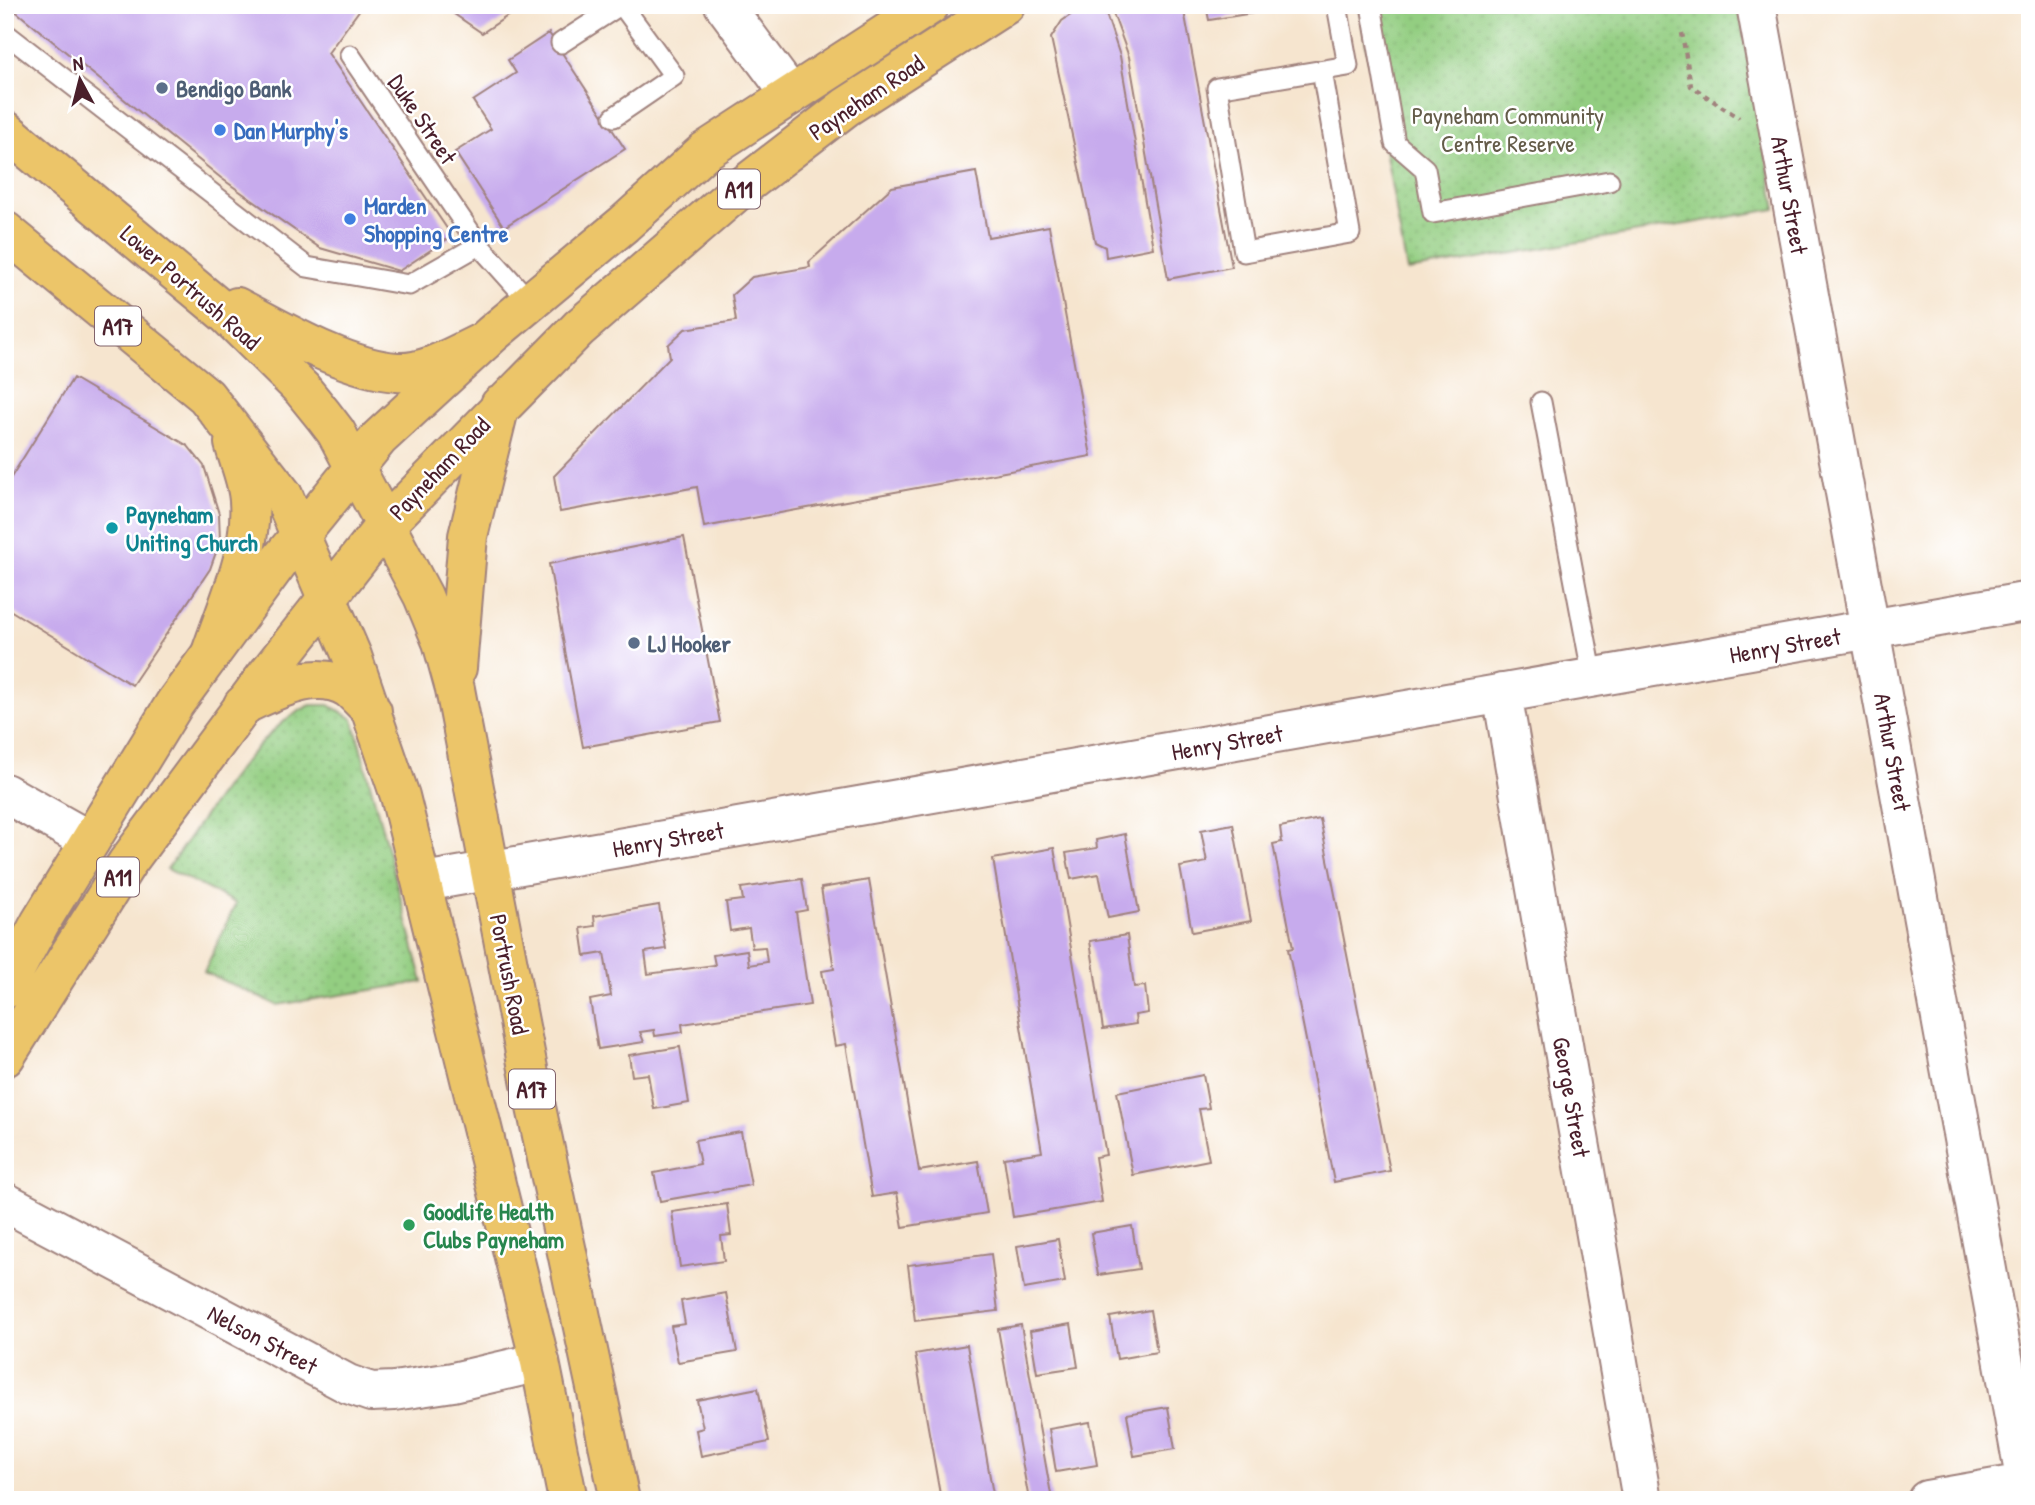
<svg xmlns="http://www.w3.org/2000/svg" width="2035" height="1505" font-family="'Patrick Hand',sans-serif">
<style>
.park{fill:url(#park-dots);stroke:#6e7656;stroke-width:2}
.building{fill:#c7abed}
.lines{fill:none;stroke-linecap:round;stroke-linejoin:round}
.lane-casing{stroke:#a0827d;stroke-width:23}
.street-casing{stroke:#a0827d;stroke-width:42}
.primary-casing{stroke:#a0827d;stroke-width:42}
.highway-casing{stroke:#a0827d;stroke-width:42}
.path{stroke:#a0827d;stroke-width:4.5;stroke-dasharray:5 5;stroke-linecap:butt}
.lane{stroke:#fff;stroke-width:19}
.street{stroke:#fff;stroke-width:38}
.primary{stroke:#ecc569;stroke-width:38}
.highway{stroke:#ecc569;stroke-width:38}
.service-dot{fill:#5c6f8a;stroke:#fff;stroke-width:2.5}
.shop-dot{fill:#3f7fe0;stroke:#fff;stroke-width:2.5}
.culture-dot{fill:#0f9aa8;stroke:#fff;stroke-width:2.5}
.leisure-dot{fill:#2e9e5b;stroke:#fff;stroke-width:2.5}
.labels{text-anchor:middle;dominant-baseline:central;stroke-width:5;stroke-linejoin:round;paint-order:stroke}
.shield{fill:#fff;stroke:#80626b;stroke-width:2}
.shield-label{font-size:23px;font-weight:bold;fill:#4a1f2b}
.service-label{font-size:24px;font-weight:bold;fill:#4e5e75;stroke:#fff;text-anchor:start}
.street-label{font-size:24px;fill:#4a1f2b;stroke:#fff}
.park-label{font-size:24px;fill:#645c49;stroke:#fff}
.shop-label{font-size:24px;font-weight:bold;fill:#366cbe;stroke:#fff;text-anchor:start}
.culture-label{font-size:24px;font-weight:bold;fill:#0d838f;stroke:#fff;text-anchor:start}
.leisure-label{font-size:24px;font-weight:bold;fill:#27864d;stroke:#fff;text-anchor:start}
</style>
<defs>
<pattern id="park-dots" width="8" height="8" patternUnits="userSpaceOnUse" patternTransform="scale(1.75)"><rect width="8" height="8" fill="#93ce81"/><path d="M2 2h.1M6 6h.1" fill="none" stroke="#80b070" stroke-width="1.8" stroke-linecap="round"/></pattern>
</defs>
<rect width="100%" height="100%" fill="#fff"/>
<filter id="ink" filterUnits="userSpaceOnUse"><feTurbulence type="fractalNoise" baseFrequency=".0143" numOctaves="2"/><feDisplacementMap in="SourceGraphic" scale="14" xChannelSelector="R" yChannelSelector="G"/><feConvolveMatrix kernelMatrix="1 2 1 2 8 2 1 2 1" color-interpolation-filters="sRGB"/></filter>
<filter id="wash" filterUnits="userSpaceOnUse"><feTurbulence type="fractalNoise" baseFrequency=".00686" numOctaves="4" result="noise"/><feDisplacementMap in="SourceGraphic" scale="28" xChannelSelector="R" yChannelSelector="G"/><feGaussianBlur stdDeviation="1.57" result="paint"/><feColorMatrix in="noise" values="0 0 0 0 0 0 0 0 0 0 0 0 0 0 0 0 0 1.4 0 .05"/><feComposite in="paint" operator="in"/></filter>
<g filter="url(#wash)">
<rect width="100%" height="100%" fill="#f6e5cf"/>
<!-- park -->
<path class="park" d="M1359,5H1738L1776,209L1407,271Z
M311,705H329L353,719L423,982L277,1005L204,972L236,903L167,869C203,821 257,727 311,705Z"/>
<g id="blocks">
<!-- building -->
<path class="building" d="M8,5H363L328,53L452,236L399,271L320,248L221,178Z
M441,5H524L482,33Z
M1085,5H1103L1120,56L1153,248L1106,257L1105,247L1095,242L1051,38L1062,21Z
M1110,5H1183L1232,267L1168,279L1129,57Z
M1206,5H1291V7L1209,20Z
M549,33L625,149L504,227L455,152L491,129L473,101L516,73L508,60Z
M976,172L988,237L1049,226L1091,456L704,527L697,487L560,512L554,476L670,357L668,345L685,329L736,321L732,295L752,277L810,267L809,262L892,187Z
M73,378L188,446L204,466L219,514L220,541L210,569L132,685L5,607V487Z
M684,537L720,722L583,747L549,564Z
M1320,819L1390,1171L1334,1182L1288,949L1293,948L1273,844L1282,842L1280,827Z
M1233,824L1251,921L1192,932L1180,867L1207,862L1201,830Z
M1125,834L1139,912L1108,918L1099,874L1071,879L1066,853L1097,848L1096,840Z
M1054,848L1106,1155L1095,1157L1102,1202L1013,1217L1004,1158L1042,1152L993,859Z
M802,879L807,910L796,912L810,1005L682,1024L683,1032L655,1036L654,1030L640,1032L644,1042L598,1049L590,1000L611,996L604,953L585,956L581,928L595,926L594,916L659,905L666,949L645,952L648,974L715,965L713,955L747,950L749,965L767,962L765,947L752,948L749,928L730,931L726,902L743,900L741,888Z
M869,880L919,1171L978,1161L987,1213L903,1227L897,1193L872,1197L846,1044L835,1046L822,971L834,969L821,888Z
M1127,935L1134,987L1145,986L1148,1013L1135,1015L1136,1024L1103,1029L1090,941Z
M680,1047L689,1103L654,1109L648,1074L632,1076L629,1055Z
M1203,1075L1209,1108L1199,1109L1209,1160L1133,1175L1117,1092Z
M741,1132L751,1185L660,1201L654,1173L700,1164L695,1140Z
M727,1204L731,1235L721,1236L724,1261L680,1267L672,1212Z
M1132,1226L1139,1269L1098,1275L1091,1233Z
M1058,1239L1065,1282L1024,1289L1017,1246Z
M991,1254L998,1311L915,1321L908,1265Z
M726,1293L737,1352L678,1362L671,1326L685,1324L681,1301Z
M1150,1310L1157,1352L1117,1359L1110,1317Z
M1071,1324L1078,1367L1037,1373L1030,1331Z
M1021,1325L1052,1500H1029L998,1329Z
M967,1345L994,1500H941L915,1354Z
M758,1388L769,1442L701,1456L696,1430L703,1428L697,1400Z
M1168,1407L1175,1449L1134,1456L1127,1414Z
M1090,1422L1097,1465L1056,1472L1049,1429Z
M765,1495L766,1500H748V1499Z"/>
</g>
</g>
<g filter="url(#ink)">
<use href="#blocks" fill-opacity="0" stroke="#a0827d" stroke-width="2"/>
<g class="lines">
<defs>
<path id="lane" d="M1371,5L1395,143L1425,169L1433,213L1609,181
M5,33L307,267L409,285L479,245L531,303
M561,43L620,5
M350,55L479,245
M1322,71L1350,233L1244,252L1217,88L1348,66L1337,5
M614,117L674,76L622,5
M1541,402L1593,678"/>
<path id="street" d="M724,5L791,95
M1756,5L2029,1500
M1502,693L1642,1500
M5,793L90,841
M424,882L2030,601
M5,1202L348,1384L371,1392L394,1391L453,1382L540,1362
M1927,1500L2030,1482"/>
<path id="primary" d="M5,989L40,923L175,703L280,560L379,438L492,334L624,224L705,151L930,5
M5,1057L127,863L262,681L385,525L579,328L741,188L846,107L1005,5"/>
<path id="highway" d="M5,130L226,314L302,389L323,415L336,432L423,596L442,642L455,689L531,1084L620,1500
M5,231L206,396L283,495L352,656L400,796L540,1362L568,1500
M237,307C281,330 347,369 397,372C426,374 458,353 483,342
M211,653C227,605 253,552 249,501C248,481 239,462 234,443
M457,668L468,536L500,405
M243,705C273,692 315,667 348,688C356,694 364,704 372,711"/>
</defs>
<!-- lane casing -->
<use href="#lane" class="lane-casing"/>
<!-- street casing -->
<use href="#street" class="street-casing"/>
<!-- primary casing -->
<use href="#primary" class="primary-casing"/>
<!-- highway casing -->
<use href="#highway" class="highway-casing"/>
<!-- path -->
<path class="path" d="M1682,33L1691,86L1739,118"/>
<!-- lane -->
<use href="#lane" class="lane"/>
<!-- street -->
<use href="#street" class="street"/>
<!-- primary -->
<use href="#primary" class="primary"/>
<!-- highway -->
<use href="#highway" class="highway"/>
</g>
</g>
<!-- markers -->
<g class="service-dot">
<circle cx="162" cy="88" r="7"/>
<circle cx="634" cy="643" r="7"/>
</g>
<g class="shop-dot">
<circle cx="220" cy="130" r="7"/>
<circle cx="350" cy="219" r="7"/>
</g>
<circle class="culture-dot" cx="112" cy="528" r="7"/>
<circle class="leisure-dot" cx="409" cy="1225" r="7"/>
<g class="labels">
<!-- shield labels -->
<g class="shield">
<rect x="718" y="169.5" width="42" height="39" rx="5"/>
<rect x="95" y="306.5" width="46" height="39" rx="5"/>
<rect x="97" y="857.5" width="42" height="39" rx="5"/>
<rect x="509" y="1069.5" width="46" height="39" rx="5"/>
</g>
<g class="shield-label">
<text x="739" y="189">A11</text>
<text x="118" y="326">A17</text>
<text x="118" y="877">A11</text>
<text x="532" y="1089">A17</text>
</g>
<!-- service labels -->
<g class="service-label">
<text x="176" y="88">Bendigo Bank</text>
<text x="648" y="643">LJ Hooker</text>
</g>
<!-- street labels -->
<g class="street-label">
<text transform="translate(866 97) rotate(-34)">Payneham Road</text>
<text transform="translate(423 119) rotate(56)">Duke Street</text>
<text transform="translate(1790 195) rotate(80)">Arthur Street</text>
<text transform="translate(191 287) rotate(41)">Lower Portrush Road</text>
<text transform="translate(439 468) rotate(-46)">Payneham Road</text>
<text transform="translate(1785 645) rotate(-10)">Henry Street</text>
<text transform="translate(1227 742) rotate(-10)">Henry Street</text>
<text transform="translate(1893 752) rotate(80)">Arthur Street</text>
<text transform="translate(668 839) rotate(-10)">Henry Street</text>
<text transform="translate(510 974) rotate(79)">Portrush Road</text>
<text transform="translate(1572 1097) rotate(80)">George Street</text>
<text transform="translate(263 1339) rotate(28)">Nelson Street</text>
</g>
<!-- park labels -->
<g class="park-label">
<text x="1508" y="115">Payneham Community<tspan x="1508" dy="28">Centre Reserve</tspan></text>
</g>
<!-- shop labels -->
<g class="shop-label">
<text x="234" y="130">Dan Murphy's</text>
<text x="364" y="205">Marden<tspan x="364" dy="28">Shopping Centre</tspan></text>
</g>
<!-- culture labels -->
<g class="culture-label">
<text x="126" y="514">Payneham<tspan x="126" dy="28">Uniting Church</tspan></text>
</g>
<!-- leisure labels -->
<g class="leisure-label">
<text x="423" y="1211">Goodlife Health<tspan x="423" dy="28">Clubs Payneham</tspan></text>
</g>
</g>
<!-- margin -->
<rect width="2035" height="1505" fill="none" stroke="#fff" stroke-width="28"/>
<!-- north arrow -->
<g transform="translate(80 80) rotate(353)" stroke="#ffffff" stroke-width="5" paint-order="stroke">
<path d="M0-5L12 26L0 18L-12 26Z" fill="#4a1f2b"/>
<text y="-10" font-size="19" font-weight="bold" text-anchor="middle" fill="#4a1f2b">N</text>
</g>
</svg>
